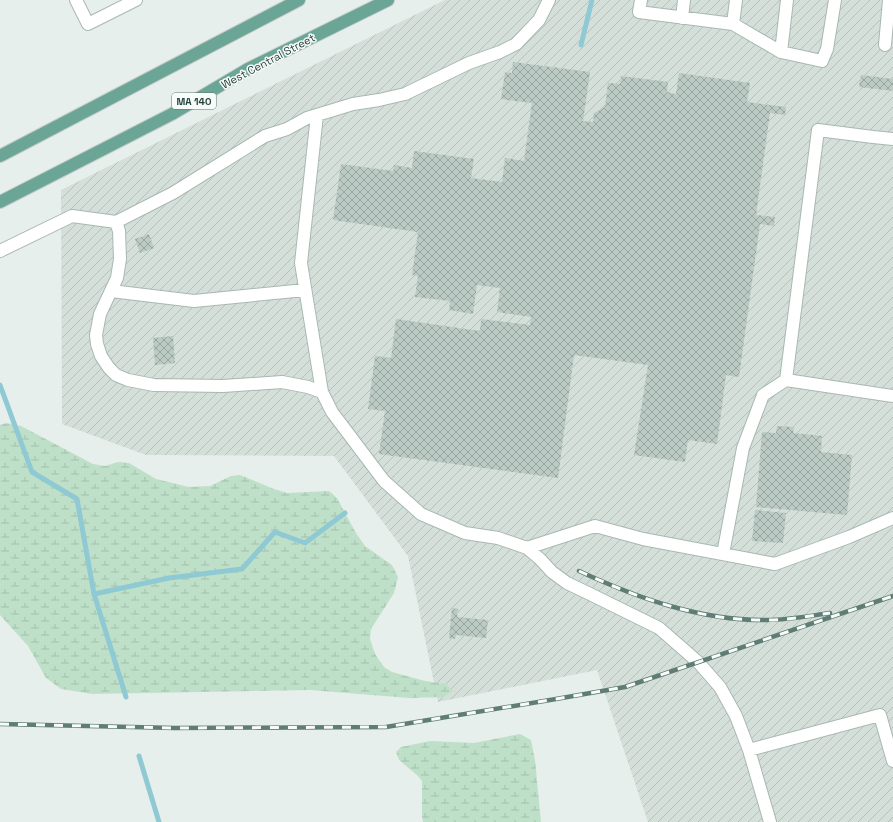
<svg xmlns="http://www.w3.org/2000/svg" width="893" height="822" font-family="'Space Grotesk',sans-serif">
<style>
.industrial{fill:url(#industrial-furrows)}
.wetland{fill:url(#wetland-marsh)}
.lines{fill:none;stroke-linecap:round;stroke-linejoin:round}
.stream{stroke:#8ec9d4;stroke-width:5}
.building{fill:url(#building-cross-hatch)}
.minor-casing{stroke:#a8b8b2;stroke-width:14}
.major-casing{stroke:#c2cac8;stroke-width:14}
.minor{stroke:#fff;stroke-width:12}
.major{stroke:#6aa596;stroke-width:12}
.rail-casing{stroke:#5f7d75;stroke-width:4.5}
.rail{stroke:#f7fbf9;stroke-width:3;stroke-dasharray:9;stroke-linecap:butt}
.labels{text-anchor:middle;dominant-baseline:central;stroke-width:3;stroke-linejoin:round;paint-order:stroke}
.shield{fill:#f7fbf9;stroke:#637a73;stroke-width:1}
.shield-label{font-size:10px;font-weight:bold;fill:#24423a}
.street-label{font-size:11px;fill:#24423a;stroke:#f7fbf9}
</style>
<defs>
<pattern id="industrial-furrows" width="10" height="10" patternUnits="userSpaceOnUse"><rect width="10" height="10" fill="#d4dfda"/><path d="M-1 1l2-2M0 10L10 0M9 11l2-2" fill="none" stroke="#b6c1bc"/></pattern>
<pattern id="wetland-marsh" width="20" height="14" patternUnits="userSpaceOnUse"><rect width="20" height="14" fill="#bfe0c8"/><path d="M1 5h8M5 5V1M11 12h8M15 12V8" fill="none" stroke="#a4c1ad"/></pattern>
<pattern id="building-cross-hatch" width="8" height="8" patternUnits="userSpaceOnUse"><rect width="8" height="8" fill="#bbcac4"/><path d="M0 0l8 8M0 8l8-8" fill="none" stroke="#98a6a0"/></pattern>
</defs>
<rect width="100%" height="100%" fill="#e6efeb"/>
<!-- industrial -->
<path class="industrial" d="M445,0H893V822H648L597,670L438,702L408,556L334,456L146,455L62,424L61,190Z"/>
<!-- wetland -->
<path class="wetland" d="M7,423L21,426L93,464L105,466L118,462L129,463L156,479L189,487L210,486L231,476L240,475L274,489L287,493L329,491L337,498L356,533L365,546L392,565L398,577L394,593L371,629L370,639L375,654L384,667L392,672L425,681L446,684L453,691L443,697L409,698L310,690L92,694L61,689L46,678L28,646L0,615V425Z
M520,734L531,740L535,760L541,822H423L422,817V781L418,776L399,760L396,752L401,747L430,741L474,743Z"/>
<g class="lines">
<!-- stream -->
<path class="stream" d="M581,45L592,0
M0,385L32,472L77,499L94,594L126,697
M94,594L169,578L242,569L275,532L305,543L345,513
M139,756L159,822"/>
</g>
<!-- building -->
<path class="building" d="M513,62L590,72L583,121L593,122L594,113L605,107L608,83L620,84L621,76L668,82L667,92L676,94L679,73L750,83L747,102L786,107L785,115L770,113L756,215L775,217L774,226L760,224L739,377L726,375L717,444L688,440L685,462L634,455L648,365L574,355L558,478L379,454L385,411L368,409L375,356L391,358L396,319L480,331L481,319L530,325L531,317L497,312L500,288L477,285L473,314L449,310L450,301L415,297L418,276L412,275L418,232L333,220L341,164L393,171L394,165L412,168L414,151L474,159L471,178L502,182L505,158L524,161L532,103L501,99L505,72L512,73Z
M861,75L893,79V91L859,87Z
M149,234L154,248L140,253L135,239Z
M173,336L175,363L155,365L153,338Z
M777,426L794,427L793,433L822,436L821,452L852,455L847,515L756,507L762,432L776,433Z
M755,510L786,513L783,543L752,541Z
M452,608L458,609L457,617L488,620L486,638L456,635L455,639L449,638Z"/>
<g class="lines">
<defs>
<path id="minor" d="M76,0L88,24L136,0
M641,0L639,12L733,24L781,52L822,61L827,49L835,0
M682,18L684,0
M733,24L736,0
M885,45L889,0
M781,52L787,0
M317,115L301,263L322,392
M893,139L873,137L818,130L786,380L893,396
M116,222L119,231L120,259L117,278L100,314L96,335L97,344L101,356L109,368L116,375L128,380L154,385L223,386L282,382L308,387L322,392L332,412L384,481L421,514L465,533L498,538L527,548L540,559L552,572L567,583L588,593L659,628L698,662L720,687L736,716L749,750L770,822
M0,251L72,216L116,222L173,193L265,136L287,129L307,118L353,104L379,100L405,94L469,63L500,52L516,44L539,20L549,0
M111,291L194,301L305,290
M527,548L595,526L643,539L775,564L849,537L893,518
M723,554L743,448L763,395L786,380
M749,750L880,715L893,761"/>
<path id="major" d="M0,156L299,0
M0,202L172,114L248,69L388,0"/>
</defs>
<!-- minor casing -->
<use href="#minor" class="minor-casing"/>
<!-- major casing -->
<use href="#major" class="major-casing"/>
<!-- minor -->
<use href="#minor" class="minor"/>
<!-- major -->
<use href="#major" class="major"/>
<defs>
<path id="rail" d="M579,571C637,598 701,621 767,620C788,620 809,616 830,613
M0,724L175,728L386,727L556,699L625,687L893,596"/>
</defs>
<!-- rail casing -->
<use href="#rail" class="rail-casing"/>
<!-- rail -->
<use href="#rail" class="rail"/>
</g>
<g class="labels">
<!-- shield labels -->
<rect class="shield" x="172" y="93" width="44" height="16" rx="3"/>
<g class="shield-label">
<text x="194" y="101">MA 140</text>
</g>
<!-- street labels -->
<g class="street-label">
<text transform="translate(268 61) rotate(-28)">West Central Street</text>
</g>
</g>
</svg>
